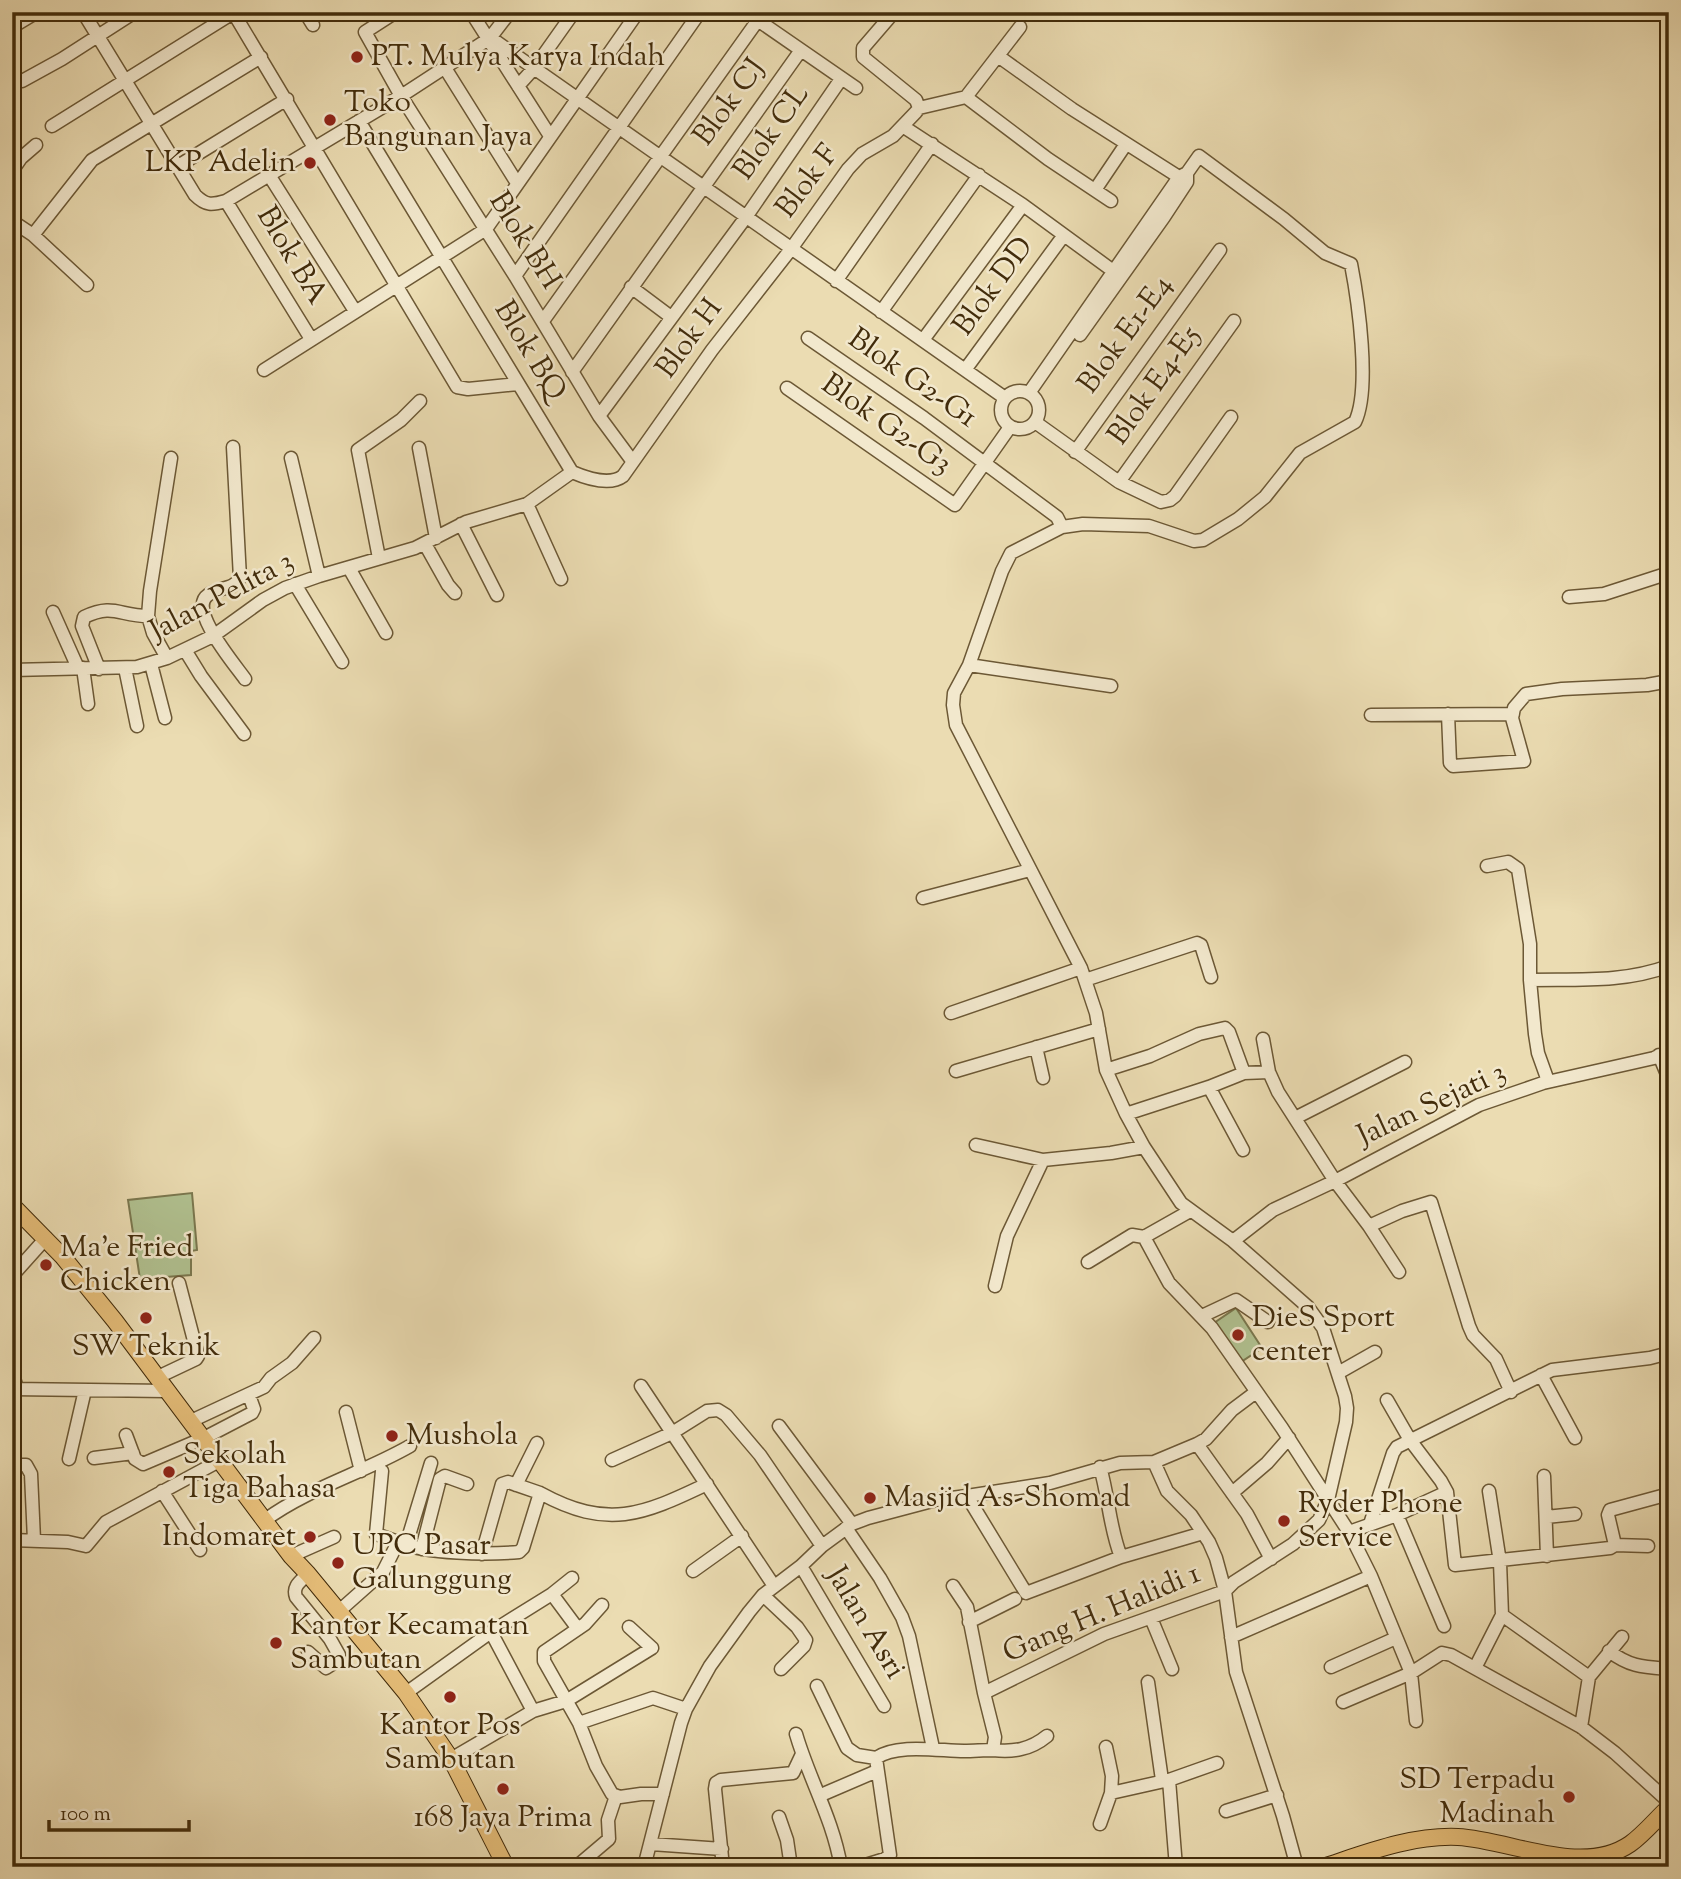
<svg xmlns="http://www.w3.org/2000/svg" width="1681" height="1879" font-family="'Sorts Mill Goudy',serif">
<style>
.green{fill:#b1c291;stroke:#7a774e;stroke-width:2}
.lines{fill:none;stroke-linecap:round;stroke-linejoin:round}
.minor-casing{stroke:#6c5835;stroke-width:15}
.major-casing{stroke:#422c0b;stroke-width:18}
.minor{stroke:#f2e8cd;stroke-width:12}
.major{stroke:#e6be79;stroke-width:16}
.poi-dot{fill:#8f2418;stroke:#f2e8cd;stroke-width:2.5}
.labels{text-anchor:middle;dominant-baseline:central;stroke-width:5;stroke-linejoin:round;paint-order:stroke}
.poi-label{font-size:30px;fill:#422c0b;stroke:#f2e8cd;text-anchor:start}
.street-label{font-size:30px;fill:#422c0b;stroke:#f2e8cd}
</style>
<rect width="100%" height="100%" fill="#ebdcb2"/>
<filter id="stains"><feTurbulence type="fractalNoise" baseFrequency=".00286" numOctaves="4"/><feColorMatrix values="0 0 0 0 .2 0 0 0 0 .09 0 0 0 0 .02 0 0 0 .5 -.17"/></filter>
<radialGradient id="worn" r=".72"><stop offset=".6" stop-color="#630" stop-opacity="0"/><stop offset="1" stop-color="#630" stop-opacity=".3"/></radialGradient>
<!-- green -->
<path class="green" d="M192,1193L197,1250L191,1251V1275L140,1279L128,1200Z
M1236,1308L1262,1348L1241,1362L1214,1323Z
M1465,1858L1540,1867H1397Z"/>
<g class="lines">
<defs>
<path id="minor" d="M83,12L195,195C206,206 212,205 226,201L401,96L490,38L510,12
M233,12L457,387L468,389L518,384
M305,12L313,25
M396,12L365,32L401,96L515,276L599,416L633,462
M471,12L550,136
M746,12L856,88
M12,27L37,12
M1020,27L966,97L1048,159L1111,201
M491,38L1005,398
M998,56L1072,109L1179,177
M445,68L517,183
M22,81L62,59L135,12
M518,86L535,67L574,12
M919,108L966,97
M359,121L572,472
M52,126L233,13
M904,127L1023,205L1120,276
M178,166L287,99
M12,171L21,158L36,145
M269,175L355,311
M1095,190L1126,144
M226,201L311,339
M12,221L33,235L87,285
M33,235L92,160L261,57
M515,276L700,12
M836,281L932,144
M631,287L671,317
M881,312L979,175
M543,321L758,20
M1080,335L1164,217L1187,182V173
M808,338L924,418L1057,517L1062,527
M923,340L1023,205
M264,370L486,229L638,12
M965,370L1064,235
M572,372L801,50
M787,388L955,505L1010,427
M1001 410a19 19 0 1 1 38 0a19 19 0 1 1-38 0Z
M599,416L746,217L841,79
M1035,422L1119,482L1161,502L1170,500L1175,496L1231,417
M233,447L240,578C234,590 218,587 208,595C187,609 236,666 245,679
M419,448L436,538
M1075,452L1220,250
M291,458L319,576
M572,472C586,478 610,486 623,476L712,350L791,249L848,169L862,154L893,136L916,112L919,108L916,100L863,57V48L894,12
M1119,482L1234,321
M527,504L561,579
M461,524L497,595
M425,544L448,585L455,593
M379,558L358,450L401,420L420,401
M349,568L386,633
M295,584L342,662
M1569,597L1604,594L1669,573
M53,612L78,668
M185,650L201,676L244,734
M167,658L153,633L148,616L150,591L171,458
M151,664L165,718
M969,665L1111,686
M83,668L88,704
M125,668L137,726
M99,669L82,626L84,617C114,603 119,616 148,616
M12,670L137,667L167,658L213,636L263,600L285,588L319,576L415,548L466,522L527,504L572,472
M1448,714L1450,763L1453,766L1524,761L1512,718L1514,708L1526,694L1562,689L1647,685L1669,681
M1371,715L1513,714
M1487,866L1508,862L1518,869L1530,944V980L1535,1034L1538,1053L1548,1081
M923,898L1030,870
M1085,980L1197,943L1201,945L1211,977
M1530,980C1578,979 1623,983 1669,966
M951,1013L1081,968
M1263,1039L1269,1072L1278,1092L1335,1181L1369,1226L1399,1272
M1036,1047L1043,1078
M1659,1055L1669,1079
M1106,1070L1150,1056L1199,1034L1225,1028L1229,1032L1244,1073
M956,1071L1099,1029
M1209,1087L1243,1150
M1126,1114L1209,1087L1244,1073L1269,1072
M1295,1118L1405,1062
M976,1145L1043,1160L1111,1153L1144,1147
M1369,1226L1402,1211L1431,1202L1469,1326L1473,1335L1496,1359L1511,1392
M1144,1237L1169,1283L1212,1328L1282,1428L1349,1532L1371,1576L1411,1673L1442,1653L1451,1655L1581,1727L1615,1753L1669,1802
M1233,1241L1273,1210L1335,1181L1479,1105L1543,1083L1654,1058L1669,1051
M1088,1262L1132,1235L1144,1237L1190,1211
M12,1276L46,1238
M995,1286L1007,1236L1043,1160
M1202,1316L1236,1300L1268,1322
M12,1372L17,1388
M1338,1373L1375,1352
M1541,1375L1575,1438
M158,1377L196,1359L198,1356L179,1283
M641,1386L774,1586
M12,1389L167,1391
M1387,1400L1410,1440L1441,1481L1447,1492L1455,1565L1610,1548L1615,1545L1648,1546
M346,1412L361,1471
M191,1421L264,1387L271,1378L292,1363L314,1338
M779,1426L852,1524
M126,1435L135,1459L143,1464L204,1438L252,1413L254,1409L249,1395
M1197,1444L1247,1514L1271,1559
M94,1458L133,1453
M69,1459L85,1390
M612,1460L672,1433L707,1411L718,1410L726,1415L760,1455L822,1546
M1154,1462L1167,1491L1191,1515L1209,1542L1216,1558L1225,1591L1236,1672L1283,1816L1297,1867
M12,1465H26L31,1474L34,1540
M1100,1467C1109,1498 1109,1526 1121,1557
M382,1471L376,1534L398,1542
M1544,1476L1547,1556
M516,1485L537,1443
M162,1491L200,1550
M1232,1493L1267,1463L1289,1438
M967,1496L1050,1483L1120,1463L1154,1462L1197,1444L1206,1439L1232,1410L1256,1392
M1397,1515L1444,1626
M1546,1517L1575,1514
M265,1520C309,1488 363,1473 410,1446
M1370,1524L1393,1453L1397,1447L1552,1370L1650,1358L1669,1353
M846,1528L880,1578L902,1617L909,1636L933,1748
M1349,1532L1397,1515L1447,1492
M12,1540L68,1542L86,1546L106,1522L221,1460
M406,1545L431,1463
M1615,1545L1608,1515L1610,1510L1669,1494
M422,1549L440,1479L445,1476L467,1484
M482,1554L502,1484L508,1482L540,1493
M291,1556L334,1537
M801,1566L884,1706
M693,1571L742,1536
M953,1586L967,1607L984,1693
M552,1594L578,1629
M763,1595L797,1627L806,1640L804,1646L781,1669
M602,1605L585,1624L544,1652V1661L579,1723L596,1766L612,1794L620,1797L641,1794H663
M338,1612L383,1572L398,1542C427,1554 487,1555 519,1552L523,1548L540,1493C608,1530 642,1515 707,1484
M1502,1615L1589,1677
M1151,1618L1172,1669
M969,1622L1015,1599
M491,1632L533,1711
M1231,1637L1371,1576
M1609,1651C1630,1667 1643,1667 1669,1669
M308,1652L326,1668L337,1661L339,1655L330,1639L296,1597C292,1586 301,1581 308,1574
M1331,1667L1396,1638
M1475,1668L1502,1615L1500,1562L1489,1491
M1148,1682L1162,1780
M817,1686L847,1748L857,1755L876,1758
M406,1693L491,1632L552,1594L572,1578
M1343,1702L1411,1673L1416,1721
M579,1723L653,1698L686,1709
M1581,1727L1589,1677L1622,1637
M796,1734C809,1779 833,1819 841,1867
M1106,1747L1112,1776L1111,1793L1169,1780L1217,1763
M993,1750C1013,1752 1030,1750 1047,1736
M451,1759L533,1711L566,1701L652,1648L629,1627
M1169,1780L1176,1867
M821,1795L877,1771
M1226,1811L1277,1795
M779,1817L787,1840L791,1867
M1100,1824L1111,1793
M651,1844L722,1849
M576,1867L609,1839L608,1820L616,1796
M644,1867L681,1723L686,1709L710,1666L749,1612L763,1595L801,1566L822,1546L852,1524L868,1518L936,1500L967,1496L1026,1593L1121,1557L1203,1533
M723,1867L715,1789L716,1783L721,1780L793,1773L802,1754
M859,1867L885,1859L890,1855L876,1758C897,1743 940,1751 964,1751C974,1751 983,1750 993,1750L995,1737L984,1693L1104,1634L1225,1591L1234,1582L1293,1544L1319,1520L1328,1500L1346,1422L1347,1408L1345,1396L1323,1328L1308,1307L1233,1241L1181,1203L1144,1147L1126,1114L1106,1070L1096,1013L1081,968L956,725L953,705L954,693L969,665L1002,571L1011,553L1062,527L1083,524L1149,526L1194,541L1203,540L1238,519L1265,497L1300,453L1355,422C1371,389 1358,300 1351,264L1325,253L1284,219L1199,156L1187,173L1179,177L1029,393"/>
<path id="major" d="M12,1205L63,1257L115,1321L291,1556L308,1574L406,1693L451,1759L506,1867
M1323,1867C1366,1853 1411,1835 1458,1837C1511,1840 1582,1877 1630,1844C1644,1834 1656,1819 1669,1807"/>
</defs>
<!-- minor casing -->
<use href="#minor" class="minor-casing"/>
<!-- major casing -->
<use href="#major" class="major-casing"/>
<!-- minor -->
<use href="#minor" class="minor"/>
<!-- major -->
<use href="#major" class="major"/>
</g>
<!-- markers -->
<g class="poi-dot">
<circle cx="357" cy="57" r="7"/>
<circle cx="330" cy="120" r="7"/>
<circle cx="310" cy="163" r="7"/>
<circle cx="46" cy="1265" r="7"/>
<circle cx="146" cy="1318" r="7"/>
<circle cx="1238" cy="1335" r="7"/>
<circle cx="392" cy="1436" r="7"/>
<circle cx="169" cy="1472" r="7"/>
<circle cx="870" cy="1498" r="7"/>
<circle cx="1284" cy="1521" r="7"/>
<circle cx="310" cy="1537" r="7"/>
<circle cx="338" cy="1563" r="7"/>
<circle cx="276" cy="1643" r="7"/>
<circle cx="450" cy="1697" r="7"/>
<circle cx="503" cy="1789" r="7"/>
<circle cx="1569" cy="1797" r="7"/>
</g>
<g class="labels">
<!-- poi labels -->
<g class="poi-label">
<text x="371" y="57">PT. Mulya Karya Indah</text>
<text x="344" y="103">Toko<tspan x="344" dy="34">Bangunan Jaya</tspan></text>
<text x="296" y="163" text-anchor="end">LKP Adelin</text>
<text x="60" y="1248">Ma'e Fried<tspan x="60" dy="34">Chicken</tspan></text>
<text x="1252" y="1318">DieS Sport<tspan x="1252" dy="34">center</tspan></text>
<text x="146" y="1347" text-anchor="middle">SW Teknik</text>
<text x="406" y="1436">Mushola</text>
<text x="183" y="1455">Sekolah<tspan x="183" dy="34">Tiga Bahasa</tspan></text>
<text x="884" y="1498">Masjid As-Shomad</text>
<text x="1298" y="1504">Ryder Phone<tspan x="1298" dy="34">Service</tspan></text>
<text x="296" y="1537" text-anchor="end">Indomaret</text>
<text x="352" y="1546">UPC Pasar<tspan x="352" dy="34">Galunggung</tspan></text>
<text x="290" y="1626">Kantor Kecamatan<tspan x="290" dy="34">Sambutan</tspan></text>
<text x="450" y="1726" text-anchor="middle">Kantor Pos<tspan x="450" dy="34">Sambutan</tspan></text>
<text x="1555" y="1780" text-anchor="end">SD Terpadu<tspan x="1555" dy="34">Madinah</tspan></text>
<text x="503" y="1818" text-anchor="middle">168 Jaya Prima</text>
</g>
<!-- street labels -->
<g class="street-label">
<text transform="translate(730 103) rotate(-54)">Blok CJ</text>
<text transform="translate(772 133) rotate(-55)">Blok CL</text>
<text transform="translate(808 182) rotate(-53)">Blok F</text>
<text transform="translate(524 241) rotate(58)">Blok BH</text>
<text transform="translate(291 256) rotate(59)">Blok BA</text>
<text transform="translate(994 287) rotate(-54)">Blok DD</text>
<text transform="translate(1126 335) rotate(-54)">Blok E1-E4</text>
<text transform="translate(690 339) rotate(-54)">Blok H</text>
<text transform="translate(529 351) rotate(59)">Blok BQ</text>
<text transform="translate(912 379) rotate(35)">Blok G2-G1</text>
<text transform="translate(1155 386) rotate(-55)">Blok E4-E5</text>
<text transform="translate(886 425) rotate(35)">Blok G2-G3</text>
<text transform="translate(222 597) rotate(-28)">Jalan Pelita 3</text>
<text transform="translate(1432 1105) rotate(-25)">Jalan Sejati 3</text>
<text transform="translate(1102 1614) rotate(-23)">Gang H. Halidi 1</text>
<text transform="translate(865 1623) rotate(59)">Jalan Asri</text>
</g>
</g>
<!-- margin -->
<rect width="1681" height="1879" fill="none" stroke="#ebdcb2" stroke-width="42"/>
<rect x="14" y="14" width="1653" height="1851" fill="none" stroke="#422c0b" stroke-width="3.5"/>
<rect x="21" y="21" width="1639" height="1837" fill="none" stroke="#422c0b" stroke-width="2"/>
<!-- scale -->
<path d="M49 1820v10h140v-10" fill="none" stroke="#422c0b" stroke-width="3.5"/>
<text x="60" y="1820" font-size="21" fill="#422c0b" stroke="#f2e8cd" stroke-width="5" paint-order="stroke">100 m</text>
<rect width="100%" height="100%" filter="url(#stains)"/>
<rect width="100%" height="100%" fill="url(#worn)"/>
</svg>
